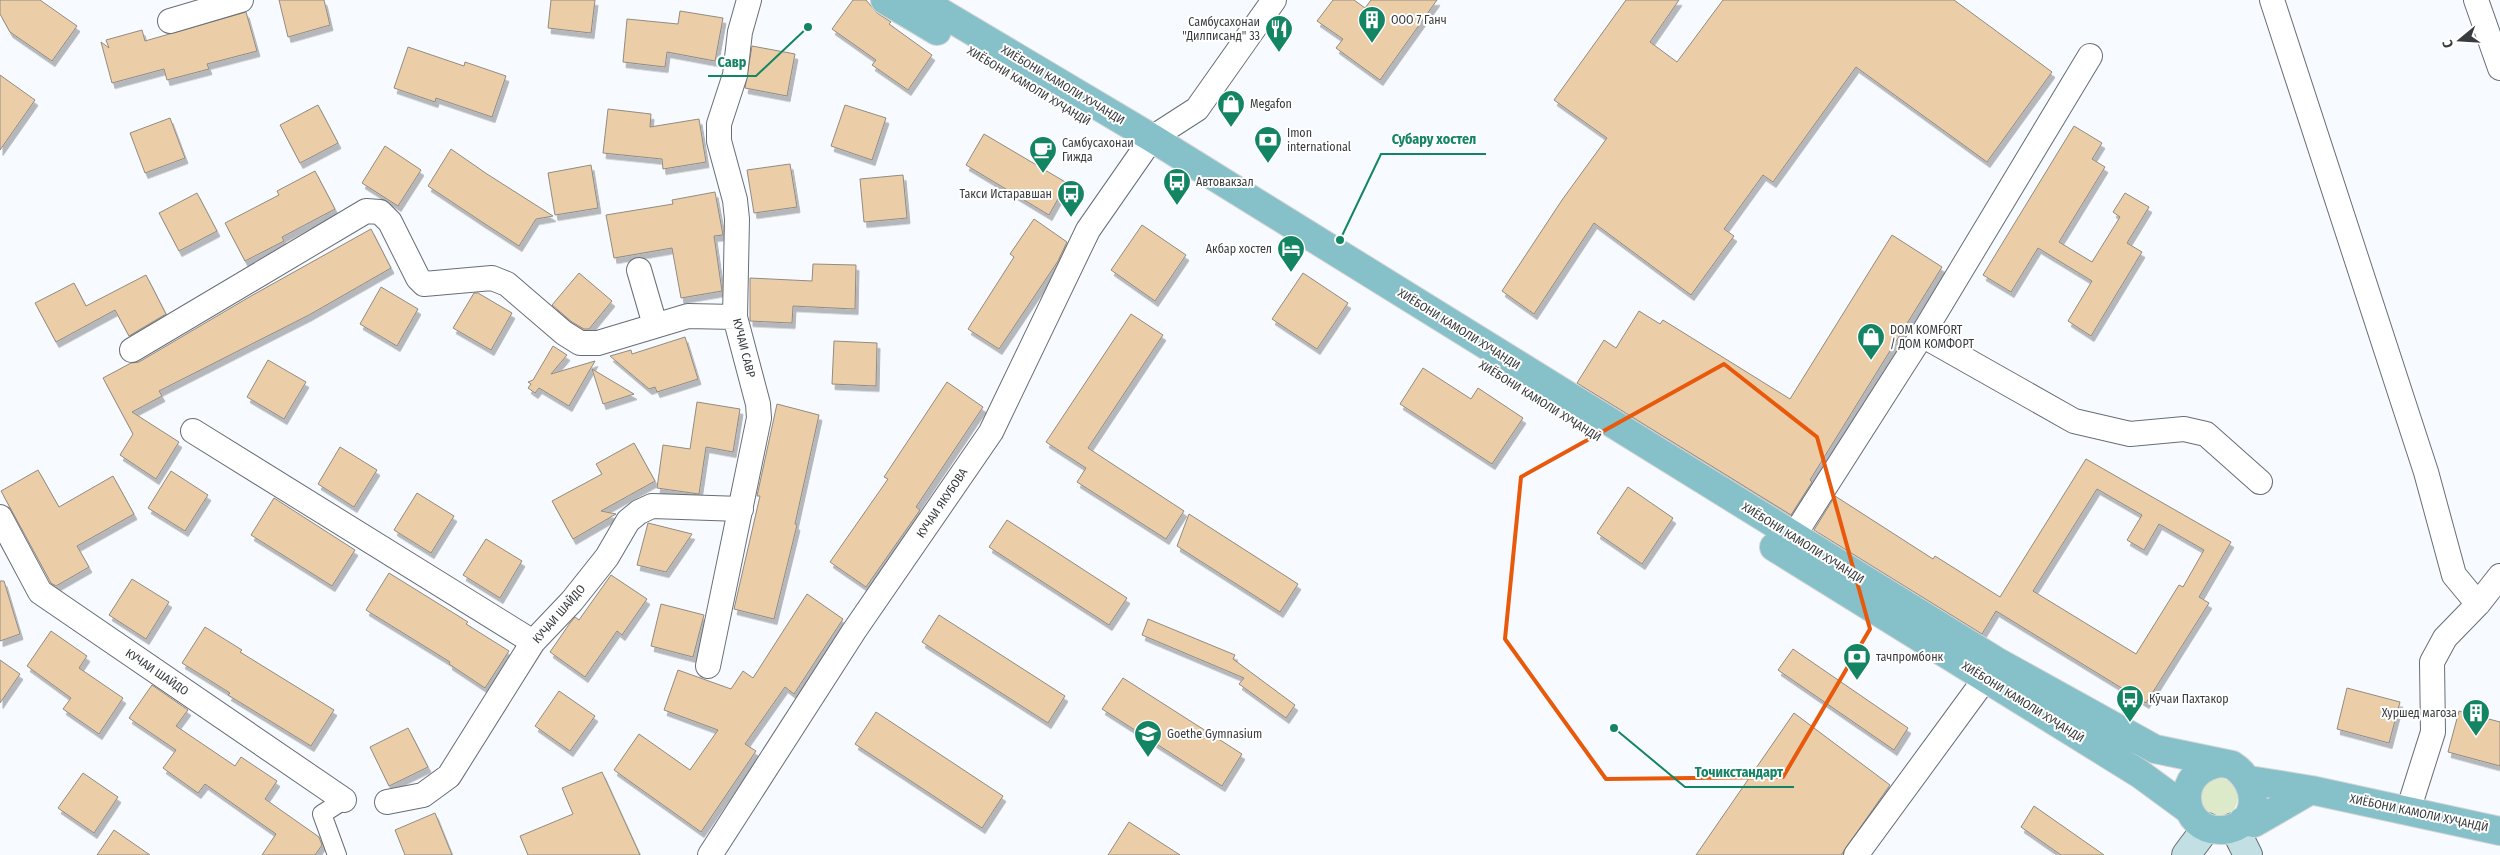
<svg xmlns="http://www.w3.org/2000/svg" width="2500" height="855" font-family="'Fira Sans Condensed',sans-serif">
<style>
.green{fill:#ddeac9}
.building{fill:#ebcea7;stroke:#918b82;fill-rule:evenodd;filter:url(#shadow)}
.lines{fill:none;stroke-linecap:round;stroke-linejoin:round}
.pedestrian-casing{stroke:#686e76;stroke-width:20}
.minor-casing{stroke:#686e76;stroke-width:26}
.secondary-casing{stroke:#686e76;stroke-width:30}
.primary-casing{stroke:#d3d4d5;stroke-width:30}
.pedestrian{stroke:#fff;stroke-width:18}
.minor{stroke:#fff;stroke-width:24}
.secondary{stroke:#c2e0e4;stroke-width:28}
.primary{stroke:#86c0c9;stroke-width:28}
.marked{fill:none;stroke:#e8590c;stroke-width:4;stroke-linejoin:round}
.labels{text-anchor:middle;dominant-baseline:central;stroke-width:4;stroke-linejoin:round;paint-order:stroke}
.poi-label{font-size:12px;fill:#393c3f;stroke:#fff;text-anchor:start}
.street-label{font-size:12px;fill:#393c3f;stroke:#fff}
.leader{fill:none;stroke:#148563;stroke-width:2}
.callout-dot{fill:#148563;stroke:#fff;stroke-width:2}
.callout-label{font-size:14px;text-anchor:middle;font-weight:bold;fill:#148563;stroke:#fff;stroke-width:4;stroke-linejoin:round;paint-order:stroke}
</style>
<defs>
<filter id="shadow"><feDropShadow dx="3" dy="5.5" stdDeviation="0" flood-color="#0004"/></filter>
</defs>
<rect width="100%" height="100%" fill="#f7fafe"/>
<!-- green -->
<path class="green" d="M2200 797a19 19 0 1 1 38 0a19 19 0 1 1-38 0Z"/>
<!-- building -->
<path class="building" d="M0,0H40L77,26L52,61L10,32L0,14Z
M279,0H324L330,25L288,37Z
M551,0H595L591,33L548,28Z
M853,0H866L877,13L891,22L889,24L932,55L908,90L872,65L876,60L832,29Z
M1333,0H1354L1365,8L1371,0H1437L1380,80L1336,48L1343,39L1317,21Z
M1626,0H1679L1650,42L1677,62L1723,0H1954L2052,72L1987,162L1856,67L1773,182L1763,175L1724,229L1734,236L1691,295L1594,223L1534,314L1502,291L1562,200L1607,138L1554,100Z
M680,11L723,18L715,61L667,52L665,67L623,62L627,19L678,24Z
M246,12L257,51L207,64L209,69L167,80L164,69L112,83L101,42L109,48L106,40L142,30L145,41Z
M752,46L795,54L787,96L745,88Z
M408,47L464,66L465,62L506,76L492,117L436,98L435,102L394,88Z
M0,75L35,100L0,150Z
M318,105L338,143L300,163L280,125Z
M845,105L886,118L872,160L831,146Z
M608,109L651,114L650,127L699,119L706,162L663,169L662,159L603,153Z
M170,118L185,158L145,173L130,133Z
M2074,126L2102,143L2092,159L2105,167L2059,242L2092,262L2120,217L2113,212L2125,193L2149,207L2127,243L2142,252L2091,336L2068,321L2092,281L2038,248L2011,292L1983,275Z
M984,134L1067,183L1049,215L966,165Z
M385,146L421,170L398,206L362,183Z
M451,149L487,174L553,216L536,219L519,246L482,222L428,186Z
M790,164L797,207L754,213L747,170Z
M591,165L598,208L555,215L548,173Z
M315,171L335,209L282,237L284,241L245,261L225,223L279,195L277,191Z
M903,175L907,218L864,222L860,179Z
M715,192L723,235L714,236L722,291L681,298L672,248L614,258L606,215L673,204L672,200Z
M197,193L217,231L179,251L159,213Z
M1034,219L1067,242L1058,261L999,349L968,329L1014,257L1010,254Z
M1142,225L1186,255L1155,301L1111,270Z
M371,229L391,268L309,315L159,391L162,396L132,412L179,442L156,479L120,455L133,434L103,378L131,363L139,362L251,296Z
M1892,235L1942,267L1810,480L1812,482L1791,515L1577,383L1604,340L1616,348L1639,311L1660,324L1663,320L1790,399Z
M813,264L856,265L855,309L793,306L792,323L750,321V278L812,281Z
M579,273L612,301L589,329H584L572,322L552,305Z
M1303,273L1348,303L1317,349L1272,319Z
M146,275L166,314L129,336L115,310L56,342L35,303L74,283L86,306Z
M381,287L418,309L397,346L360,324Z
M474,293H478L512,313L491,350L453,328Z
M1131,314L1163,335L1088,448L1184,511L1166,539L1077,482L1086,468L1046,442Z
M685,337L698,379L657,392L655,387L649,389L610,356L631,350L632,354Z
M834,341L877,343L876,386L832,384Z
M553,346L567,355L551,374L595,361L569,406L539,388L535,393L528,388L531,384L528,382L533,380Z
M268,360L306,382L284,419L247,397Z
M1423,368L1471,399L1478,388L1523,418L1492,464L1400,404Z
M592,369L634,394L603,404Z
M947,382L983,407L916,507L920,510L866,587L830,562L888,479L884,477Z
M697,402L740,409L733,452L706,447L699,494L657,488L663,445L690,449Z
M777,404L819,415L795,524L797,525L774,619L734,609L760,496H757Z
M634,443L655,481L601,511L616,514L573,539L552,501L602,474L596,464Z
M340,447L377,470L354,507L318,484Z
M2086,459L2231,542L2199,597L2209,603L2146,703L1996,611L1982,634L1814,530L1835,496L1933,559L1935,556L2000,597ZM2097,489L2142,515L2127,540L2144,550L2159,524L2204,550L2183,587L2179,585L2136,654L2033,591Z
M38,470L59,507L113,476L134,514L77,546L89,567L56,586L51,583L1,491Z
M171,471L208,495L185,531L148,508Z
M1628,487L1673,518L1642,564L1597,533Z
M417,493L454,516L431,553L394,530Z
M274,498L355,550L332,586L251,535Z
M1189,514L1298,584L1280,612L1177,546Z
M1007,520L1127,598L1109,625L989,547Z
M648,523L692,534L666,572L637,565Z
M486,539L522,561L500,598L463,575Z
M389,573L468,622L466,624L509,651L485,688L449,664L450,662L366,610Z
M611,575L647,599L622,635L617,631L585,677L550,652L570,623L575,617L579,620Z
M132,579L169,602L146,639L109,615Z
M0,581H4L20,634L0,641Z
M807,594L843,619L794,694L785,687L745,744L756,751L701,832L614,770L639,734L690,770L718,730L664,710L678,670L731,689L743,671L753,678Z
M661,604L704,615L693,657L651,646Z
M939,615L1065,696L1048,723L922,642Z
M1148,619L1235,655L1233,659L1295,705L1286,718L1239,684L1244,678L1142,635Z
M205,627L242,650L240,652L334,710L311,746L228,695L230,693L182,663Z
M51,631L87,656L79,668L123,698L99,734L63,709L71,698L27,666Z
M1793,649L1908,728L1894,750L1778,670Z
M0,660L20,674L0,703Z
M1123,678L1242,754L1222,786L1102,709Z
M152,685L188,710L176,726L235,766L241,757L277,781L265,799L319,837L322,845L315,855H262L276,834L205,784L198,793L163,768L176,750L129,718Z
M2347,688L2400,702L2389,743L2337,729Z
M559,691L595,716L570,751L535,726Z
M2459,711L2500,722V766L2448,752Z
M876,712L1003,796L982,828L855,744Z
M1794,713L1890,785L1841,855H1696Z
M408,728L428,767L389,786L370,747Z
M602,772L640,855H528L520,836L573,814L562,788Z
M83,773L118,797L94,833L58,808Z
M2034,806L2104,855H2061L2021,827Z
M435,813L452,855H405L395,830Z
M1129,822L1180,855H1108Z
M114,830L150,855H97Z"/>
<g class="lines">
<defs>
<path id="pedestrian" d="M337,855L322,814L344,800"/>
<path id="minor" d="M2272,0L2426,472L2454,575L2478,604
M2476,0L2500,68
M170,21L241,0
M639,270L655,325
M1922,335L2074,421L2130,434L2184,429L2206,434L2260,482
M132,350L366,211L380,212L390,222L418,278L424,284L492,278L507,284L564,333L580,343H598L688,316L735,317
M193,431L533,642
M0,517L40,592L344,800
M1793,537L1922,335L2090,56
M708,666L759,418L758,404L735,317L737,219L735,200L719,141V124L735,75L740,32L749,0
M387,802L423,795L449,776L533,642L572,601L607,557L628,521L639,512L652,506L741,509
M2408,811L2433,732L2432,662L2445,638L2478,604L2500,576
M710,855L854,631L991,432L1088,230L1152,138L1197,109L1274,0
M1856,855L1985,679"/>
<path id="secondary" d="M2234,827L2248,855
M2186,855L2207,827"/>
<path id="primary" d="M885,0L937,31
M920,0L1152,138L1996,661L2155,749L2232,765C2262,784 2260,827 2223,830C2179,833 2172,769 2221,763
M1774,547L2140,774L2189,810
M2249,780L2311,790L2500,831
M2243,821L2254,823L2311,790"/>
</defs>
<!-- pedestrian casing -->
<use href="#pedestrian" class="pedestrian-casing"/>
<!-- minor casing -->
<use href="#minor" class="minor-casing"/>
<!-- secondary casing -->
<use href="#secondary" class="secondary-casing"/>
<!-- primary casing -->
<use href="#primary" class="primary-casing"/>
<!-- pedestrian -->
<use href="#pedestrian" class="pedestrian"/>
<!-- minor -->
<use href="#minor" class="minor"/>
<!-- secondary -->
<use href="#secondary" class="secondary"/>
<!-- primary -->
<use href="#primary" class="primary"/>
</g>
<!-- marked area -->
<path class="marked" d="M1724,364L1817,437L1870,629L1783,777L1606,779L1505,639L1521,477Z"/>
<!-- icons -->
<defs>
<symbol id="building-pin" viewBox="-11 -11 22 30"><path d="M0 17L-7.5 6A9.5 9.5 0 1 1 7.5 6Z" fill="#148563" stroke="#fff"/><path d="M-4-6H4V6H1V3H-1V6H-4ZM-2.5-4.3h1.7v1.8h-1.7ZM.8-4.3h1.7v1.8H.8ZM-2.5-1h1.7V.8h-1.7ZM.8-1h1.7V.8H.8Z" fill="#fff"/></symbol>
<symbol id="restaurant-pin" viewBox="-11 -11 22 30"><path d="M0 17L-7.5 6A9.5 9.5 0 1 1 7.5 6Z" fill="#148563" stroke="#fff"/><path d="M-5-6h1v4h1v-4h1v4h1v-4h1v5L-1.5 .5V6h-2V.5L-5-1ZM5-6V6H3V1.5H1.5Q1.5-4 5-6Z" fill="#fff"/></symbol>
<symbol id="shop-pin" viewBox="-11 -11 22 30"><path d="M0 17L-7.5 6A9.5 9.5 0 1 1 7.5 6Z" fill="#148563" stroke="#fff"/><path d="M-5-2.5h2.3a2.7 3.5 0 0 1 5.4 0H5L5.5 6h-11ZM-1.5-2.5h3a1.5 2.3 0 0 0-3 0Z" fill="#fff"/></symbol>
<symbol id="bank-pin" viewBox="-11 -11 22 30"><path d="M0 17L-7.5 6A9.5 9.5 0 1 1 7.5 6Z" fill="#148563" stroke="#fff"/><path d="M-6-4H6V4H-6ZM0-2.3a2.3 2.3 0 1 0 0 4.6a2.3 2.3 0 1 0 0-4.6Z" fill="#fff"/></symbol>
<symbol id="cafe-pin" viewBox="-11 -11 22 30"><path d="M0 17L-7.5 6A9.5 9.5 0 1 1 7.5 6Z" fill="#148563" stroke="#fff"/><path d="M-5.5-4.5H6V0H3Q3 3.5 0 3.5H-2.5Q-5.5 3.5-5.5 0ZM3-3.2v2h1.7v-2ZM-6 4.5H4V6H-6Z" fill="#fff"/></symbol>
<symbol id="bus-pin" viewBox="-11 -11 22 30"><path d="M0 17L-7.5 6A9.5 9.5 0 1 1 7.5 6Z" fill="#148563" stroke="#fff"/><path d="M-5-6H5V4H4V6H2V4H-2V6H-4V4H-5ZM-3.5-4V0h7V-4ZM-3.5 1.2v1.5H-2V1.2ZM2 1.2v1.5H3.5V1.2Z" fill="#fff"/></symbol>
<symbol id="hotel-pin" viewBox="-11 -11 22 30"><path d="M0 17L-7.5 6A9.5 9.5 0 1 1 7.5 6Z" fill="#148563" stroke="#fff"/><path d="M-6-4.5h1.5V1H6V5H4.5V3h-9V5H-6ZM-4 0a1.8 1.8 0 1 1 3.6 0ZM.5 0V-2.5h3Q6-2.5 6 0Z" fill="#fff"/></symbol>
<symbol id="school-pin" viewBox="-11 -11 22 30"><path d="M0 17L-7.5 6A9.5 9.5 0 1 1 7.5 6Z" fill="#148563" stroke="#fff"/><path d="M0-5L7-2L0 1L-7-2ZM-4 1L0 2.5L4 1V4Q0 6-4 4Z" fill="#fff"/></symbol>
</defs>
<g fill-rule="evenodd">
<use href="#building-pin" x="1356" y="4" width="32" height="43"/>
<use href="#restaurant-pin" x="1263" y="13" width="32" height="43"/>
<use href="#shop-pin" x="1215" y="88" width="32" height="43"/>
<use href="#bank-pin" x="1252" y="124" width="32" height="43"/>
<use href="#cafe-pin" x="1027" y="134" width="32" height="43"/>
<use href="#bus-pin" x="1161" y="166" width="32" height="43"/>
<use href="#bus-pin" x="1055" y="178" width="32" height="43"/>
<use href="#hotel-pin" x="1275" y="233" width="32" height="43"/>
<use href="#shop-pin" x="1855" y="321" width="32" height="43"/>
<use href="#bank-pin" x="1841" y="641" width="32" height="43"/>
<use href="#bus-pin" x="2114" y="683" width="32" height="43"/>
<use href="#building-pin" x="2460" y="697" width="32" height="43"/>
<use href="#school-pin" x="1132" y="718" width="32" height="43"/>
</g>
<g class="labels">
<!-- poi labels -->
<g class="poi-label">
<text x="1391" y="20">ООО 7 Ганч</text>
<text x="1260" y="22" text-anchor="end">Самбусахонаи<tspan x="1260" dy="14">"Дилписанд" 33</tspan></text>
<text x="1250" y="104">Megafon</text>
<text x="1287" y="133">Imon<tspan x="1287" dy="14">international</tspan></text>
<text x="1062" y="143">Самбусахонаи<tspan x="1062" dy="14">Гижда</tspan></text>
<text x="1196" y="182">Автовакзал</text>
<text x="1052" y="194" text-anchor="end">Такси Истаравшан</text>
<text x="1272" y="249" text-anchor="end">Акбар хостел</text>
<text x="1890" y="330">DOM KOMFORT<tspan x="1890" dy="14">/ ДОМ КОМФОРТ</tspan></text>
<text x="1876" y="657">тачпромбонк</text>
<text x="2149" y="699">Кӯчаи Пахтакор</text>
<text x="2457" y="713" text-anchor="end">Хуршед магоза</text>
<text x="1167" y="734">Goethe Gymnasium</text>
</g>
<!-- street labels -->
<g class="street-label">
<text transform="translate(1063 85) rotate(31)">ХИЁБОНИ КАМОЛИ ХУЧАНДИ</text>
<text transform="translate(1029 86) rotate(31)">ХИЁБОНИ КАМОЛИ ХУҶАНДӢ</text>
<text transform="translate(1459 329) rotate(32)">ХИЁБОНИ КАМОЛИ ХУЧАНДИ</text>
<text transform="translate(744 348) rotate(76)">КУЧАИ САВР</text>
<text transform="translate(1540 401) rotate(32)">ХИЁБОНИ КАМОЛИ ХУҶАНДӢ</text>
<text transform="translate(942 503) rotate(-56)">КУЧАИ ЯКУБОВА</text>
<text transform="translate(1803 543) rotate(32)">ХИЁБОНИ КАМОЛИ ХУЧАНДИ</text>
<text transform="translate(559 614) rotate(-49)">КУЧАИ ШАЙДО</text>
<text transform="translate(157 672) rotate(34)">КУЧАИ ШАЙДО</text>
<text transform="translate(2023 702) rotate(32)">ХИЁБОНИ КАМОЛИ ХУҶАНДӢ</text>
<text transform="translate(2419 813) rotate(12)">ХИЁБОНИ КАМОЛИ ХУҶАНДӢ</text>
</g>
</g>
<!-- callouts -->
<path class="leader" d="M808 27L756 76H708M1340 240L1381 154H1486M1614 728L1685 787H1794"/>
<g class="callout-dot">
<circle cx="808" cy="27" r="5"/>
<circle cx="1340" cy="240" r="5"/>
<circle cx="1614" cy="728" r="5"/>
</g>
<g class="callout-label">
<text x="732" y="67">Савр</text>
<text x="1434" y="144">Субару хостел</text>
<text x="1739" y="777">Точикстандарт</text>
</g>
<!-- north arrow -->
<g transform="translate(2460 40) rotate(252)" stroke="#ffffff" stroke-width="4" paint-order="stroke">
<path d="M0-4L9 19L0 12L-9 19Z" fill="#393c3f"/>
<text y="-8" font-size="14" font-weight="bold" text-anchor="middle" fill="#393c3f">С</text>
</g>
</svg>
